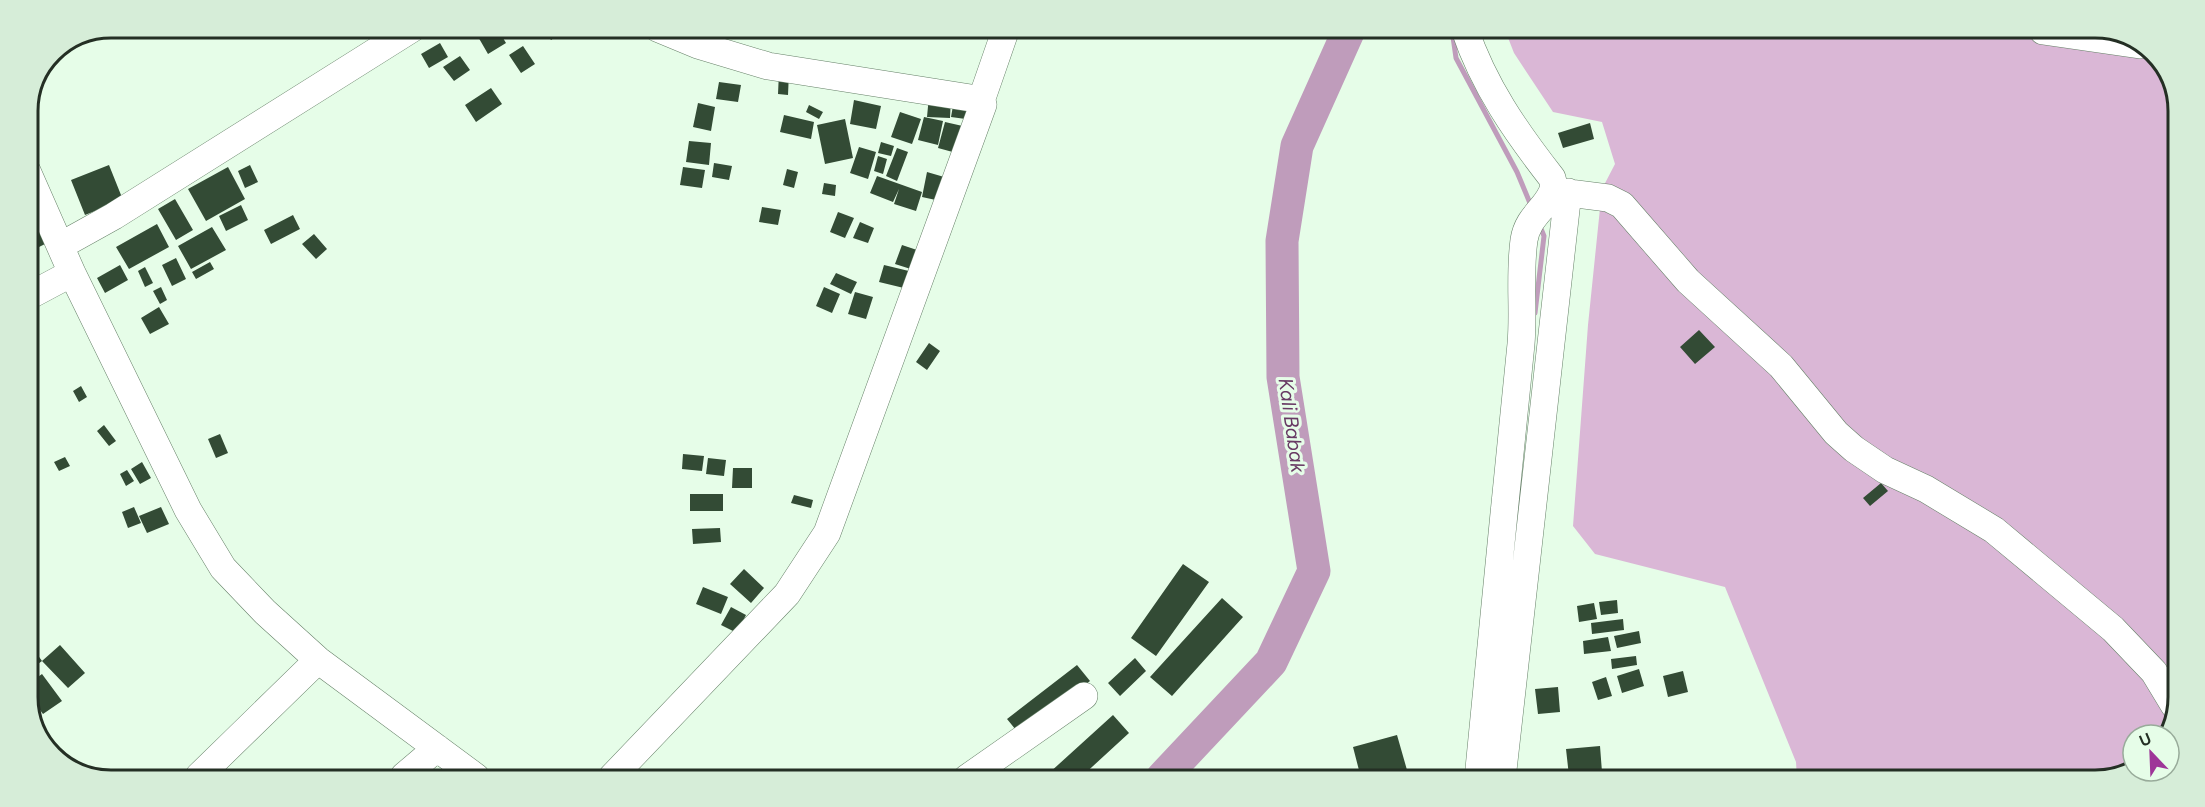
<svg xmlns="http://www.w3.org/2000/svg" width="2205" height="807" font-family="Figtree,sans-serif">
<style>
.forest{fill:#dab7d6}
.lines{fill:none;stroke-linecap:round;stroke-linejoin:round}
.stream{stroke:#bf9cbb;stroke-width:5}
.river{stroke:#bf9cbb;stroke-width:33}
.building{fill:#334b35}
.minor-casing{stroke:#668068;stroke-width:28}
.minor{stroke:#fff;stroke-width:27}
.labels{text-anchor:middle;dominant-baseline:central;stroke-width:6;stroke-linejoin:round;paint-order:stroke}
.water-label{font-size:20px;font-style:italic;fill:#683a64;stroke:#e6fde8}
.rim{fill:none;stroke:#242f24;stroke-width:3}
</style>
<rect width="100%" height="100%" fill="#e6fde8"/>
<!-- forest -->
<path class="forest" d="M1505,30L2121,31L2160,59L2178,105L2174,723L2165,735H2133V767L2095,780L1797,779L1796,762L1725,587L1595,554L1573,526L1588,325L1602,189L1615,164L1602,122L1553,112L1514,53Z"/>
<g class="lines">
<!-- stream -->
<path class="stream" d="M1452,30L1456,58L1517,172L1532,208
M1535,313L1544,236L1539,224"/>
<!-- river -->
<path class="river" d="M1162,778L1271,662L1314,571L1283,377L1282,241L1297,146L1349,30"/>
</g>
<!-- building -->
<path class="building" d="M473,28H497L506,43L488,54Z
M543,28H564L565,30L551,40Z
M440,43L448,57L429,68L421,54Z
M523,46L535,64L521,73L509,55Z
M460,56L470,70L454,81L443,67Z
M779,72H789L788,95L778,94Z
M719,82L741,85L738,102L716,99Z
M491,88L502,104L476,122L465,105Z
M929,96L951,98L950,118L927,117Z
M854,100L881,106L876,129L850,124Z
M954,100L975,103L973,120L951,117Z
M698,103L715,107L711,131L693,127Z
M809,105L823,112L819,119L806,112Z
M900,112L921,119L912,144L891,137Z
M784,115L814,122L811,139L780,132Z
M924,117L943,121L938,145L918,140Z
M845,119L853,158L825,164L817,125Z
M945,122L967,127L960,154L938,148Z
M1590,123L1594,139L1563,148L1558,133Z
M689,141L711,143L709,165L686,162Z
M881,142L894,146L891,156L878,153Z
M859,147L876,152L868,179L850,173Z
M897,148L908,152L897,181L886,176Z
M878,156L887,159L883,174L874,171Z
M714,163L732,166L729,180L712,177Z
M109,165L123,200L85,215L71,180Z
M250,165L258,182L245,188L238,171Z
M228,167L245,199L206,221L188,189Z
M683,167L705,170L702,188L680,185Z
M787,169L798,172L794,188L783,185Z
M927,172L951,179L945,202L922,197Z
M877,176L922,192L916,211L894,204L899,189L893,202L870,193Z
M824,183L836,185L835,196L822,194Z
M175,199L193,230L176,240L158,209Z
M241,205L248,220L226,231L219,216Z
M762,207L781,210L778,225L759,222Z
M838,212L854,218L845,238L830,232Z
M293,215L300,229L271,244L264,230Z
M860,222L874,228L868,243L853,238Z
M42,223L51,241L27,253V230Z
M157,224L169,247L129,269L116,247Z
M212,227L226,250L191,269L178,246Z
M314,234L327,249L316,259L302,244Z
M902,245L923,252L917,271L895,264Z
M176,258L186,279L172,286L162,265Z
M210,262L214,269L196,279L192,272Z
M120,265L128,280L105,293L97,278Z
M884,265L913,272L908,289L879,282Z
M145,267L153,283L145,287L138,271Z
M836,273L857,282L851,294L830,284Z
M161,287L167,300L160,304L153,291Z
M824,287L840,294L832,313L816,306Z
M855,292L873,297L866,319L848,314Z
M159,307L169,324L150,334L141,318Z
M1699,330L1715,347L1695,364L1680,347Z
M929,343L940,351L927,370L916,362Z
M81,386L87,397L79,402L73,391Z
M104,425L116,441L109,446L97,431Z
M220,434L228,453L216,458L208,439Z
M683,454L704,456L702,471L682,469Z
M65,457L70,466L59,471L54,462Z
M708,458L726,460L724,476L706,474Z
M142,462L151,478L140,484L131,469Z
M733,468H752V488H732Z
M127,470L134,481L126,486L120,474Z
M1881,483L1888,491L1870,506L1863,498Z
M690,494H723V511H690Z
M794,495L813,500L811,508L791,503Z
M134,507L141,523L128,528L122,512Z
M161,507L169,524L147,533L139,516Z
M720,528L721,542L693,544L692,529Z
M1183,564L1209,582L1156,656L1131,638Z
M744,569L764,588L751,603L730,584Z
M703,587L728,597L721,614L696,604Z
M1222,598L1243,617L1172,696L1150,677Z
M1617,600L1618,613L1601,615L1599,602Z
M1594,603L1597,619L1579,622L1577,606Z
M731,607L746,615L737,633L721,625Z
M1623,619L1624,630L1592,634L1591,623Z
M1639,631L1641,643L1617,648L1614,636Z
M1608,637L1611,651L1584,654L1583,641Z
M27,640L42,661L27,672Z
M60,645L85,673L68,688L42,661Z
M1636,656L1637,665L1612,669L1611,659Z
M1135,658L1146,671L1120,696L1108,683Z
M1077,665L1090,681L1020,735L1007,719Z
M1639,669L1644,686L1622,693L1617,676Z
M1683,671L1688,692L1668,697L1663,676Z
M42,674L62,701L43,714L27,693V685Z
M1606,677L1612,696L1598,700L1592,682Z
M1558,687L1560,712L1538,714L1535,689Z
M1113,715L1129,733L1080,778H1051L1048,774Z
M1397,735L1407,770L1376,778H1361L1353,747Z
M1600,746L1602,772L1569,776L1566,749Z"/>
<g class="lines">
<defs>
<path id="minor" d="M1465,30C1484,86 1516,132 1552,178L1554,186C1550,207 1528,214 1524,240C1519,275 1524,310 1521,344C1507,489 1491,634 1478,779
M2043,31L2140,45
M981,101L1006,29
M27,171L72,273L188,510L223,568L265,612L318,660L476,777
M1553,191L1608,198L1622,205L1688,281L1781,366L1836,433L1854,449L1885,470L1926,489L1994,530L2113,629L2154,672L2174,705
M60,246L114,216L413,28
M27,297L72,273
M199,776L318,660
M404,776L437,748
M612,777L787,594L827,533L983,105L977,99L768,66L698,45L657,28
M967,778L1084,696
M1502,779L1568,192"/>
</defs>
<!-- minor casing -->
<use href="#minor" class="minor-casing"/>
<!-- minor -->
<use href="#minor" class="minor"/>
</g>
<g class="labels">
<!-- water labels -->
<g class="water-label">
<text transform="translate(1292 425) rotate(82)">Kali Babak</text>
</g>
</g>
<!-- crop -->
<path d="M0 0H2205V807H0ZM111 38H2095A73 73 0 0 1 2168 111V697A73 73 0 0 1 2095 770H111A73 73 0 0 1 38 697V111A73 73 0 0 1 111 38Z" fill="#d6edd8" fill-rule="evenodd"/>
<path class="rim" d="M111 38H2095A73 73 0 0 1 2168 111V697A73 73 0 0 1 2095 770H111A73 73 0 0 1 38 697V111A73 73 0 0 1 111 38Z"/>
<!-- north arrow -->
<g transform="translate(2151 753) rotate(337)"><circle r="28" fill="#e6fde8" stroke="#98ab9a" stroke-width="1.5"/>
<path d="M0-4.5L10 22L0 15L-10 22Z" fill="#9e3598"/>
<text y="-9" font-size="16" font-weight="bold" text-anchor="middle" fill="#242f24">U</text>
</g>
</svg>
